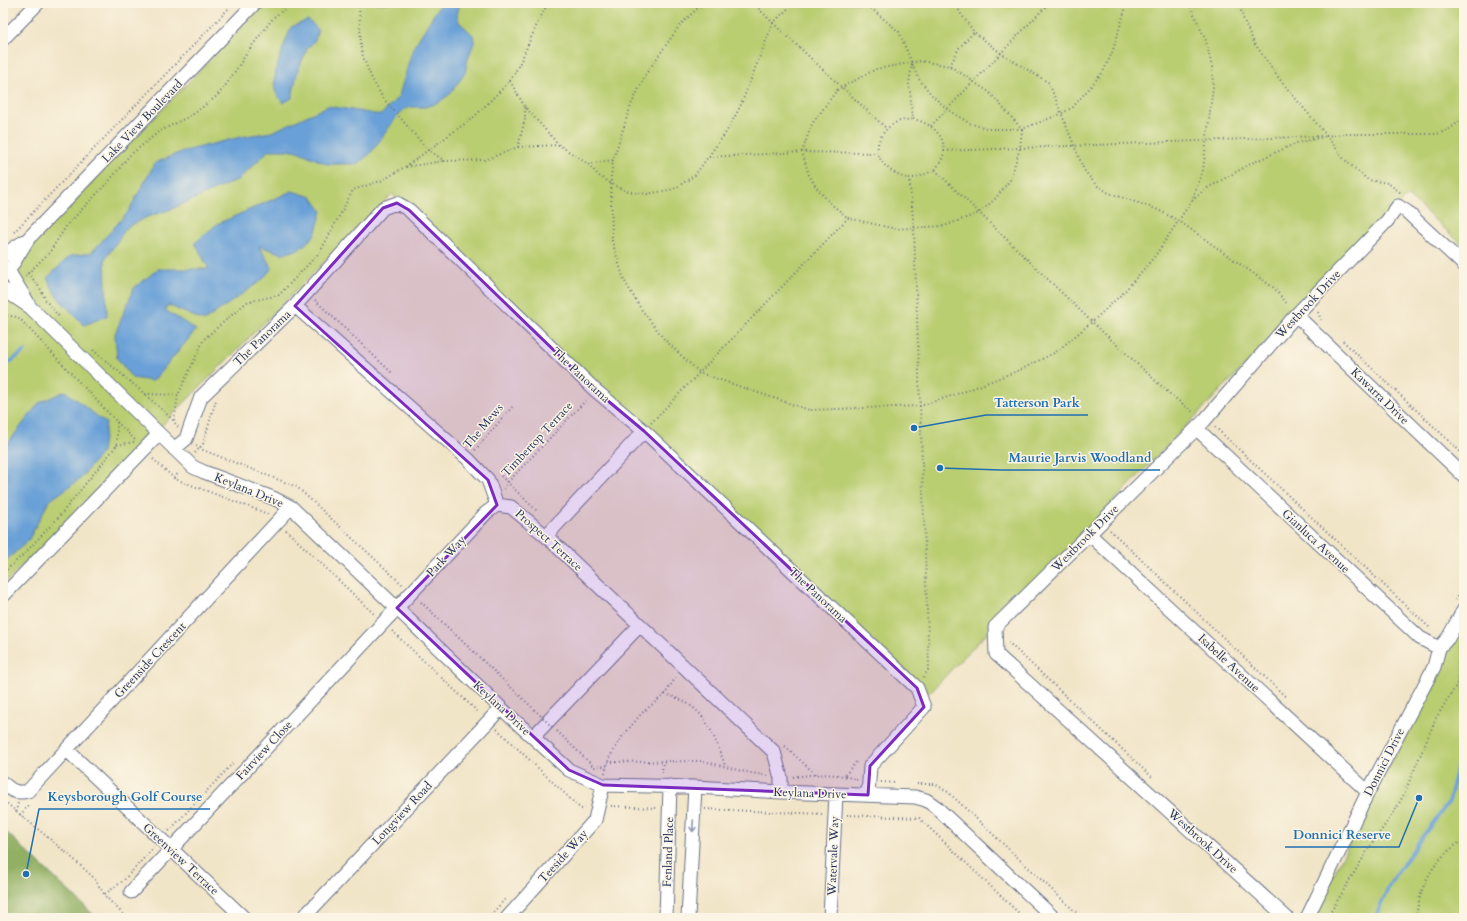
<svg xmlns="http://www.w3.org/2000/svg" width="1467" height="921" font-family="Cardo,serif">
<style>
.green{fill:#b9cd71;stroke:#6a7e68}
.forest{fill:#92b063;stroke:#567060}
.water{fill:#69a0d7;stroke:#42689a}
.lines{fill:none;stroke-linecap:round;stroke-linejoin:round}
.stream{stroke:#69a0d7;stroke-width:3.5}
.minor-casing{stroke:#666f83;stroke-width:15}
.path{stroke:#666f83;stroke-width:2;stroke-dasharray:1 3;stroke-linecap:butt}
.minor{stroke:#fff;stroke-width:13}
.path-bridge{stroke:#666f83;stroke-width:2;stroke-dasharray:1 3;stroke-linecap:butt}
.oneway{stroke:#8d97ae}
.marked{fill:#7b2cbf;fill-opacity:0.2;stroke:#7b2cbf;stroke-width:3;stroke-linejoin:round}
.labels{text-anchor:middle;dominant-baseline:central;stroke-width:3;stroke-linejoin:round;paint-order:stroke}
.street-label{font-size:12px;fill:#1b2f5e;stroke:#fcf5e5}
.leader{fill:none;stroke:#1f6fb2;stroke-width:1.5}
.callout-dot{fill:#1f6fb2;stroke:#fcf5e5;stroke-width:1.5}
.callout-label{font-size:13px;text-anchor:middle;font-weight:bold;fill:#1f6fb2;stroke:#fcf5e5;stroke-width:3;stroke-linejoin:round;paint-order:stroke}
</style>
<rect width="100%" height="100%" fill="#fcf5e5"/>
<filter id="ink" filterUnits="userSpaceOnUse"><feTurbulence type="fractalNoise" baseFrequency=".025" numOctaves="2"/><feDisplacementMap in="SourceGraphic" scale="8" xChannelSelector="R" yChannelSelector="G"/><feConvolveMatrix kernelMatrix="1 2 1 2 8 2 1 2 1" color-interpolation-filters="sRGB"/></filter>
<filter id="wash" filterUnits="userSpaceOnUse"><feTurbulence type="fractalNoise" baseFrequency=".012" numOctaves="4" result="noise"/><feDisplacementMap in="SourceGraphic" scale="16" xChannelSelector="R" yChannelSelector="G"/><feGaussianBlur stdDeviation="0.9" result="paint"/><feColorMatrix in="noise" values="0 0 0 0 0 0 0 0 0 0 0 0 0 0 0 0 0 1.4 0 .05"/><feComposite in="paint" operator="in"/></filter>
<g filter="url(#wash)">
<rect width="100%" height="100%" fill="#f1e5c8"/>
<!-- green -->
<path class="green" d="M265,3H1464V246L1408,196L929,693L392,194L3,585V270L24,253Z
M1464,622V918H1311L1435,677L1444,650Z"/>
<!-- forest -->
<path class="forest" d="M3,829L97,918H3Z"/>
<!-- water -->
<path class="water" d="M441,3H460L457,15L459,22L473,35L475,40L468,59L465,73L450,94L438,103L425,107H410L405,109L398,115L370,154L357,164H327L295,150H269L239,179L172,209L147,217L127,227L105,259L107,316L84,325L57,297L47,278L70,256L91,253L128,212L155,163L181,152L241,137L272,132L328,106L381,115L399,96L413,48Z
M308,20L318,29L315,40L307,49L297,73L292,98L283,103C281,100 278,97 276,93C269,79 286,42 291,27Z
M292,191L312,197L322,211L315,235L300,249L283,254L259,246L272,268L262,280L204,321L168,305L165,310L196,330L153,381L132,378L117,358L115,334L134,288L158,269H209L195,243L217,224Z
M65,391L106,423L102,452L80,479L49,501L28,541L3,563V445L8,443L39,403Z"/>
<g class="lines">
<!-- stream -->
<path class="stream" d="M3,367L25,351
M1375,918L1391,882L1422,837L1449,802L1464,738"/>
</g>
</g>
<g filter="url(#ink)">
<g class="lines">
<defs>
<path id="minor" d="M3,39L38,3
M3,255L25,241
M9,270L28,239L255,3
M9,272L28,303
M3,289L30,307L193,467L204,472L273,498L291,507L501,708L569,770L603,785L695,787L781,792L915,797L926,800L936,807L1054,918
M295,306L468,459L488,480L497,505L511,507L546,536L774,752L781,778V792
M1296,315L1464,476
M1197,429L1420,638L1439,648
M174,449L186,439L201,397L295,306L383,208L397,203L409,210L595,390L644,431L917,688L924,707L870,766L868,795
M1089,534L1368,792
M546,536L644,431
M3,596L159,434
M533,737L640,625
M67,750L244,918
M3,783C12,791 16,794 28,791L291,507
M131,892L486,513L497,505
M303,918L501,708
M507,918L595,820L603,785
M666,918L670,786
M688,918L695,787
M830,918L836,794
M1287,918L996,654L995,627L1204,421L1296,315L1387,221L1398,206L1406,211L1464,265
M1307,918L1368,792L1434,667L1439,648L1448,638L1464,609"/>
</defs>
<!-- minor casing -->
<use href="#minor" class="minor-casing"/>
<!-- path -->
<path class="path" d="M359,3L361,47L363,57L372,79L383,98L428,150L445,161L485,160L518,147L525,119V107
M703,3L680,25L646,74L631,105L613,160L611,177L612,241L624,280L641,309L665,340L700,373L809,410L920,406L966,391L1022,369L1056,352L1092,322L1124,292L1155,256L1191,202L1204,190L1254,162L1297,143L1327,136
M753,3L773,23L887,129
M865,3L899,32L918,78L932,95L947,109L969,123L988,129H1022L1061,114L1073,107L1103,72L1112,53L1127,3
M955,3L961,14L974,32L1002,54L1049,83L1084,170L1096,185L1109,193L1156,209L1179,221L1274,288L1288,305
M1189,3L1206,41L1212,67L1213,86L1203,170L1192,201
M1239,3L1243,18L1254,43L1264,57L1281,81L1327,136L1344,159L1368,180L1388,183L1401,193
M912,64L909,83L913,119
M950,66L959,48L974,32
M510,81L525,107L559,145L588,164L599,176L612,184L626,191L647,194L674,189L695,175L727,131L740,107L773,23L794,3
M913,119C928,122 944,133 944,150C944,158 939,164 935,170C927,173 917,179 909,178C902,178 894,173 889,169C872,156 875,136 893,124C899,120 906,120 913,119Z
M931,126L1049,3
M1326,136L1344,134H1437L1448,130L1464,118
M518,147L559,145
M944,151L1321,136
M709,157L802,152L877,153
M588,164L613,160
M406,167L443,161
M935,170L1092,322L1171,395L1194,413
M909,178L914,228L929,668L923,678
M14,232L234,3
M28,273L40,288L46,301L60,318
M25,276L49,253L67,225L110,180L130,155L160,131L192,115L217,96L228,82L251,47L274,17L293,3
M315,300L393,374
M1318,312L1321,320
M3,315L18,317L117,422V445L57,519L24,554L3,573
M1343,341L1464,455
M93,350L145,394L178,395
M146,395L174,421
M117,422L136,441
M651,423L848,218L896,229L944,226L979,213L995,199L1010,180L1020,148L1022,129L989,92L950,66L920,61L876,69L837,90L812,124L802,152L809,175L816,187L830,203L848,218
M178,427L174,422L178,395L204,339L247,302L279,295L320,252L353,190L383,180L405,167L474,117L510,81L519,65L538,22L548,3
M1215,427L1431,629
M117,445L134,442
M196,445L203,450L297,487L403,585
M475,450L513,406
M195,453L203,444L216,400
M153,459L175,479L268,514
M501,476L537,511
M174,478L179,472
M504,489L507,483L588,398
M286,530L374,614
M1110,530L1287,698
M1456,600L1464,583
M421,602L539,714
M3,612L7,609
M392,631L479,713
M1008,642L1153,778
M665,694C706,706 711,729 725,765
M497,729L581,809L585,808
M557,731L594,767L607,766
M785,746L815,774
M608,762L703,761L746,772L769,776
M605,773L609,758L622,737L642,713L665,694L676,677
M662,773L663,761
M845,775L858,760
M793,777C815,774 836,772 857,780
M881,782L895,783
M917,784H935L948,792L1082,918
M4,801L69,855L94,878L106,897L127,918
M611,806L657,808
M705,809L823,814
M16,812L18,803
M20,815L30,804
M847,815L919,818L1024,918
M169,831L233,763
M105,894L123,881L154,847
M287,918L291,914
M488,918L506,898
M1327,918L1369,848L1396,809L1404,794L1436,718L1464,673
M1416,918C1420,884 1434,857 1464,840"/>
<!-- minor -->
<use href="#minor" class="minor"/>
<!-- path-bridge -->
<path class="path-bridge" d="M540,715L554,729"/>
</g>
<!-- one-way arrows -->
<defs><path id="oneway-shaft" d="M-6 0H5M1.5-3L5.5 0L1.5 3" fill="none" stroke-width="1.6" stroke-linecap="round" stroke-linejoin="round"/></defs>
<use class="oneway" href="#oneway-shaft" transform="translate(693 826) rotate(93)"/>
</g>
<!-- marked area -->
<path class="marked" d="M397,203L409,210L595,390L644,431L917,688L924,707L870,766L868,795L603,785L569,770L397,608L497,505L488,480L295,306L383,208Z"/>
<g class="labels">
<!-- street labels -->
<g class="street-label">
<text transform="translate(142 121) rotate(-46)">Lake View Boulevard</text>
<text transform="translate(1308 304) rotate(-47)">Westbrook Drive</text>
<text transform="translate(262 338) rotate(-44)">The Panorama</text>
<text transform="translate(581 375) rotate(43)">The Panorama</text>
<text transform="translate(1380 396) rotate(44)">Kawarra Drive</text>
<text transform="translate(483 426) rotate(-50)">The Mews</text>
<text transform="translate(537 439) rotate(-47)">Timbertop Terrace</text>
<text transform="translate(249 490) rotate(22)">Keylana Drive</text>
<text transform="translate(1085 538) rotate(-45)">Westbrook Drive</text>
<text transform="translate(549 540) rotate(42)">Prospect Terrace</text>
<text transform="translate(1316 541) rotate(43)">Gianluca Avenue</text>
<text transform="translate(446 556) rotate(-47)">Park Way</text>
<text transform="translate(818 595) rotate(43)">The Panorama</text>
<text transform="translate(150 660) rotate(-47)">Greenside Crescent</text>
<text transform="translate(1229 663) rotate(43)">Isabelle Avenue</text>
<text transform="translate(502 708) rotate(43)">Keylana Drive</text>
<text transform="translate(264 750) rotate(-47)">Fairview Close</text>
<text transform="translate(1384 762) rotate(-63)">Donnici Drive</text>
<text transform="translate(810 793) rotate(2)">Keylana Drive</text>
<text transform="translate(402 813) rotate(-47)">Longview Road</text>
<text transform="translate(1203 841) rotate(42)">Westbrook Drive</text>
<text transform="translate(668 852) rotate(-88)">Fenland Place</text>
<text transform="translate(563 856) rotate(-48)">Teeside Way</text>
<text transform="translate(833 856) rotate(-88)">Watervale Way</text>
<text transform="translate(181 859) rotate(43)">Greenview Terrace</text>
</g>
</g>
<!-- callouts -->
<path class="leader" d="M914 428L986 415H1088M940 468L1001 470H1160M26 874L39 809H210M1419 798L1399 847H1285"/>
<g class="callout-dot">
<circle cx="914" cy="428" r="4"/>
<circle cx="940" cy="468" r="4"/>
<circle cx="26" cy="874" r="4"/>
<circle cx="1419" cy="798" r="4"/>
</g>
<g class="callout-label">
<text x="1037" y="407">Tatterson Park</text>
<text x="1080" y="462">Maurie Jarvis Woodland</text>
<text x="125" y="801">Keysborough Golf Course</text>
<text x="1342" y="839">Donnici Reserve</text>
</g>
<!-- margin -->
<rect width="1467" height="921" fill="none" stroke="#fcf5e5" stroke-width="16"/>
</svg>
